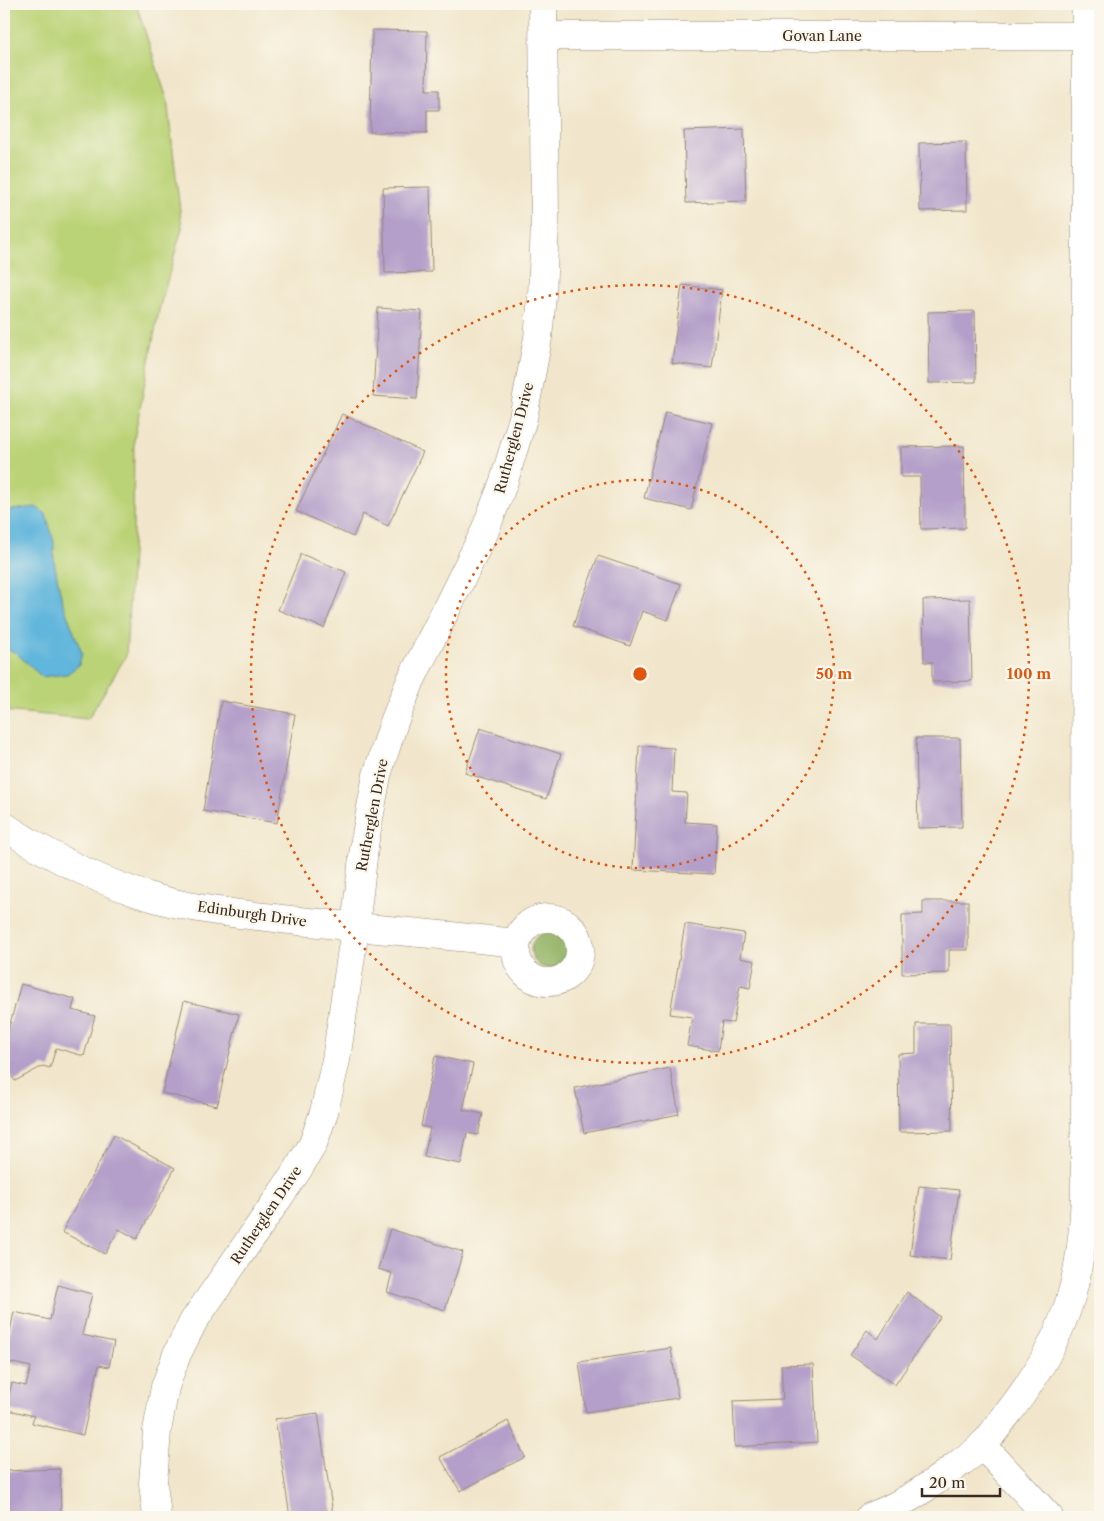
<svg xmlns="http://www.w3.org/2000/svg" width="1104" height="1521" font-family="'Libre Caslon Text',serif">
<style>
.green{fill:#bbd377;stroke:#7b7e4a}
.forest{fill:#94b568;stroke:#687043}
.water{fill:#60b6dc;stroke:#4e707d}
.building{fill:#b39fc9}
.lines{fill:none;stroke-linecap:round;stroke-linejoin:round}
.minor-casing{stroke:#968874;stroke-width:29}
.minor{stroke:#fff;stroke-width:28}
.ring{fill:none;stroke:#df570d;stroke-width:2.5;stroke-dasharray:2.5 5}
.labels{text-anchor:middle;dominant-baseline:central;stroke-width:4.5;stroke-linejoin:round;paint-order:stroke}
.street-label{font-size:14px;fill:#3b2a1e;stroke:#fbf7ec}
.centre{fill:#df570d;stroke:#fbf7ec;stroke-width:2.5}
.ring-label{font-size:15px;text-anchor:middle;font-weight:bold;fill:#df570d;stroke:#fbf7ec;stroke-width:4.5;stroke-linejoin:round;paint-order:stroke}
</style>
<rect width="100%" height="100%" fill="#fbf7ec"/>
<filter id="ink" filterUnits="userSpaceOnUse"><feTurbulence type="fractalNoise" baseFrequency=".02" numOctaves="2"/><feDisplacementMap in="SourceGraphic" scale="10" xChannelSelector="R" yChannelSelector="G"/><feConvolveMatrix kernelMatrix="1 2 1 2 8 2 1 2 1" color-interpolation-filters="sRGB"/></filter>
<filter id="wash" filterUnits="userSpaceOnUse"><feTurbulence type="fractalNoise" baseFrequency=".0096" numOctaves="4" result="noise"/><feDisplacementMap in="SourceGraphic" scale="20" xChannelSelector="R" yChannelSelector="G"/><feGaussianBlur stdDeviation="1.12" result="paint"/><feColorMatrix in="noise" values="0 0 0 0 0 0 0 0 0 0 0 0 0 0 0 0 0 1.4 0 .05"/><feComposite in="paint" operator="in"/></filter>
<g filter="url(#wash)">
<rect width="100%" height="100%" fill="#f1e6cb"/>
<!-- green -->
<path class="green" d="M4,4H136L167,99L182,228L159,310L134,439L133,535L126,656L88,719L4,711Z"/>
<!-- forest -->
<path class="forest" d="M531 950a18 18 0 1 1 36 0a18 18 0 1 1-36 0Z"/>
<!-- water -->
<path class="water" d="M36,507L46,514L54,542V561L62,601L82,653L79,665L67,674L42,677L15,652L4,649V511Z"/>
<g id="blocks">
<!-- building -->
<path class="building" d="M372,30L427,31L426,90H439V110H427V133L370,132Z
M744,129L746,201L686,203L684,131Z
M966,142L967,210L920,211L919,143Z
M430,187L432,272L385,273L383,188Z
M682,285L722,290L712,368L672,363Z
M378,308L422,311L417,399L373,396Z
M975,311L976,382L929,383L928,312Z
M665,412L712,423L691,510L644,498Z
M342,414L423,452L388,526L363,514L353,537L296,511Z
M964,446L965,528L921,529L920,477H901V447Z
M301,554L346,572L324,628L278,610Z
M598,556L681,584L668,620L642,611L630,646L573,626Z
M970,599L972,681L932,682V662H924L923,600Z
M221,701L295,714L277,823L203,811Z
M480,728L561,754L546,799L465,773Z
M916,738H960L962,827L918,828Z
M639,746L674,748L672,792L687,793L685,822L717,824L714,874L633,870Z
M923,901H968V950H949V973L902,974V915L923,914Z
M685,924L744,933L740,958L755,961L750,988L740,986L733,1023L722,1022L718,1051L687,1046L692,1017L670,1014Z
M21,984L75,999L72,1010L95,1016L84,1056L56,1048L50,1068L43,1066L15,1081L9,1072L4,1075V1029L8,1031Z
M184,1001L239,1014L217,1106L162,1093Z
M916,1024H950L952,1131L899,1132L898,1054L916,1053Z
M435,1056L473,1064L463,1110L483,1114L478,1135L467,1133L461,1164L424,1157L430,1128L421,1126Z
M670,1068L679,1114L584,1133L575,1088Z
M114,1135L175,1168L137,1239L119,1229L105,1254L62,1232Z
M919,1186L959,1190L950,1260L910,1255Z
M390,1229L463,1252L445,1310L387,1292L392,1273L378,1269Z
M58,1285L92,1294L82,1335L114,1342L109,1367L99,1365L83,1435L32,1423L34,1416L5,1409L12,1383L26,1386L31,1367L4,1361L14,1312L50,1320Z
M907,1292L940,1317L895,1385L850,1355L867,1330L878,1339Z
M671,1348L678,1398L586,1412L579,1362Z
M813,1364L817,1442L735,1447L733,1401L783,1399L781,1365Z
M318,1413L333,1515L316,1517H290L275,1419Z
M508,1421L525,1457L460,1491L440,1457Z
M60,1469L61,1517H4V1471Z"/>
</g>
</g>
<g filter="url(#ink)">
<use href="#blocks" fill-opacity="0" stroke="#968874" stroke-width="1"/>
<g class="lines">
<defs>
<path id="minor" d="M544,36H1100
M4,826C51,857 104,884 158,899C198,910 240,914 282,919C360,928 438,934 516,943
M516 950a32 32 0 1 1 64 0a32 32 0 1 1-64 0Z
M982,1445L1049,1517
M157,1517L153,1483L157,1431L165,1387L177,1354L193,1322L297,1171L313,1144L324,1112L336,1060L355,928L365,840L377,775L394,722L411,680L484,533L503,484L523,418L538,338L542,296L545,224L543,4
M870,1517C903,1505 933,1484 961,1462C968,1457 976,1452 982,1446C989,1439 995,1430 1001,1422C1031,1385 1056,1345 1070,1300C1081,1264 1084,1228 1085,1191L1086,4"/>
</defs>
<!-- minor casing -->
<use href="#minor" class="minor-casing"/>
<!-- minor -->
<use href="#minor" class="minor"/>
</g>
</g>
<!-- distance rings -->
<g class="ring">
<circle cx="640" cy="674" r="194"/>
<circle cx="640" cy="674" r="389"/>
</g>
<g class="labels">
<!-- street labels -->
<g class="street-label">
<text x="822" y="36">Govan Lane</text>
<text transform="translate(514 438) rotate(-75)">Rutherglen Drive</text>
<text transform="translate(372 815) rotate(-79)">Rutherglen Drive</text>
<text transform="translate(252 914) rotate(8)">Edinburgh Drive</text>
<text transform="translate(266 1215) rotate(-56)">Rutherglen Drive</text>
</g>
</g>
<circle cx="640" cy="674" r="8" class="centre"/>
<g class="ring-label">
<text x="834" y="679">50 m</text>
<text x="1029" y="679">100 m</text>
</g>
<!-- margin -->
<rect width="1104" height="1521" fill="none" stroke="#fbf7ec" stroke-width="20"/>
<!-- scale -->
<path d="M922 1488v8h78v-8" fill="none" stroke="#3b2a1e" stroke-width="2.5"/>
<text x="929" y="1488" font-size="15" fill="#3b2a1e" stroke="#fbf7ec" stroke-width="4" paint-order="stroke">20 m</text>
</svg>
